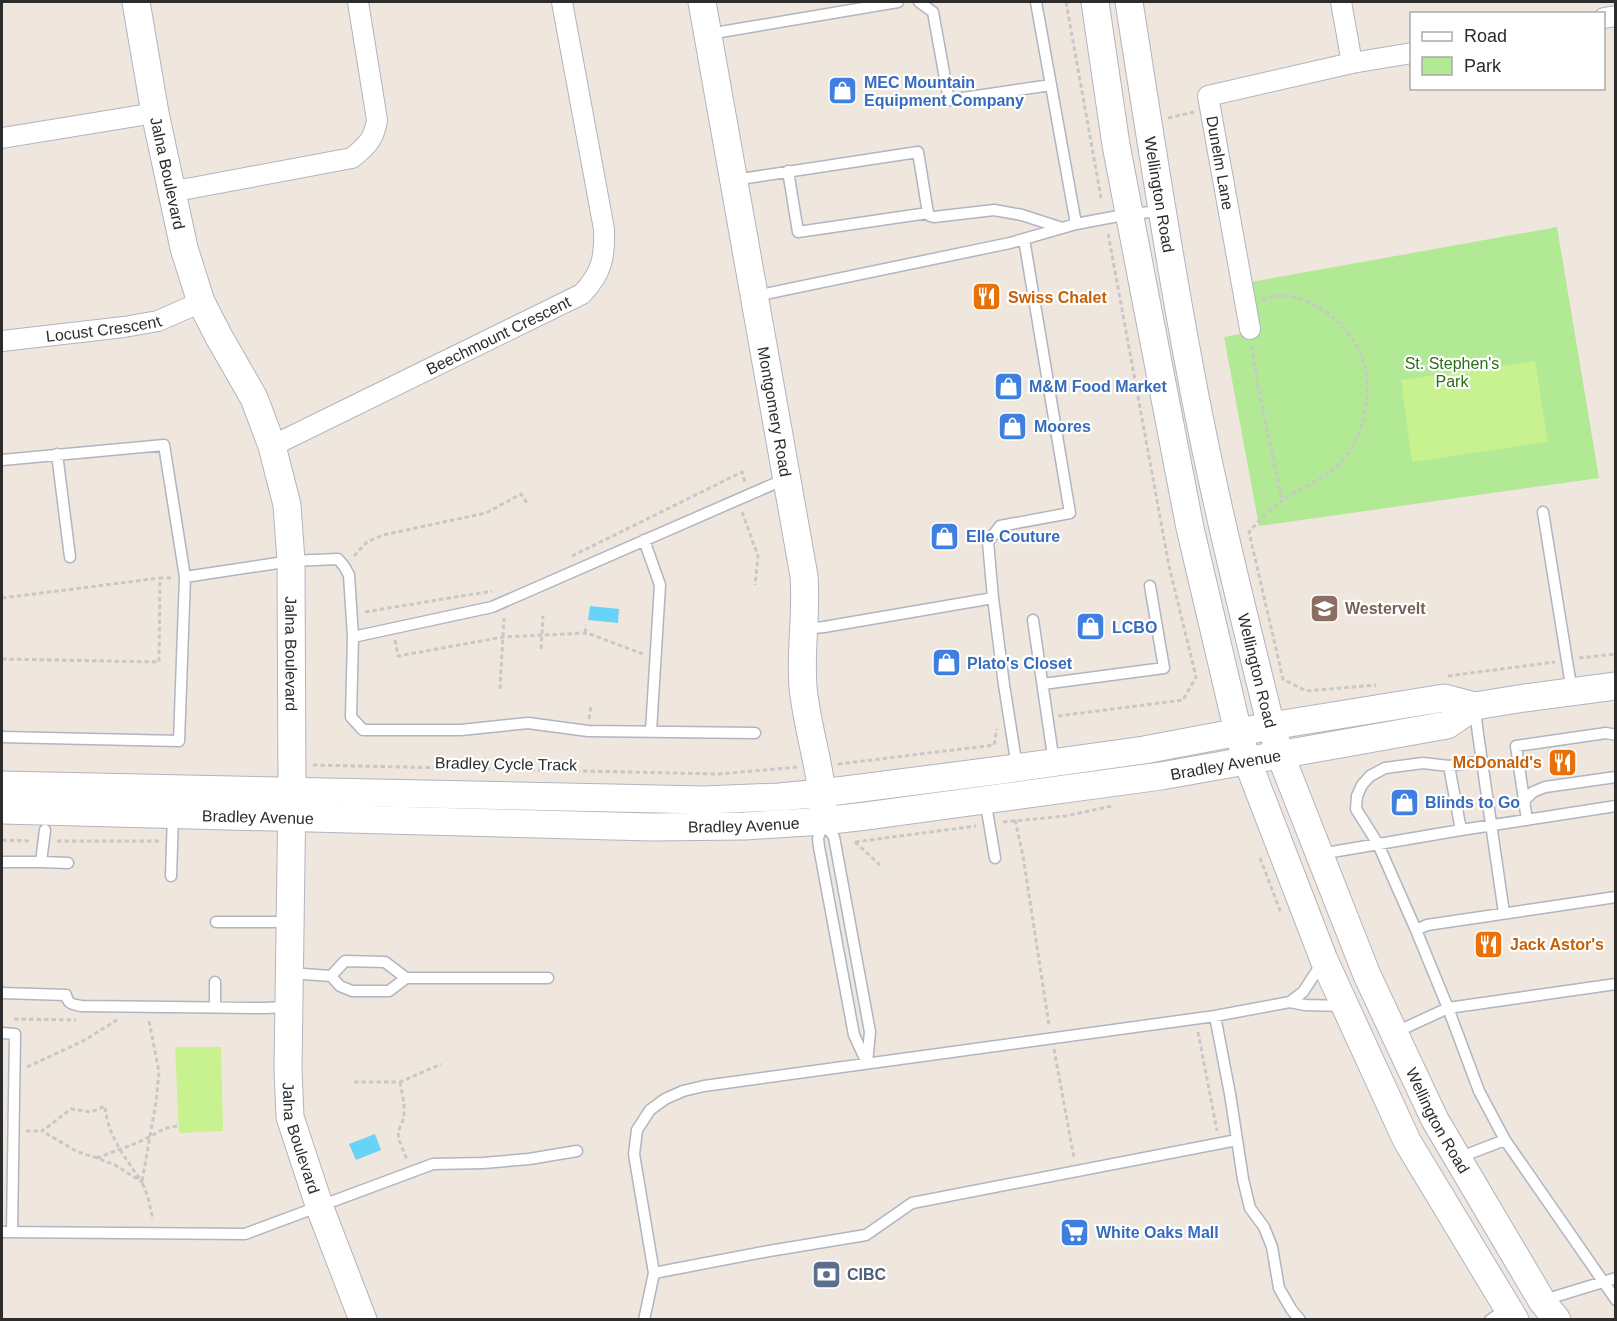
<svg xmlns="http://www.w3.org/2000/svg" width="1617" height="1321" font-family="Arial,sans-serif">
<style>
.green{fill:#b2e995}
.pitch{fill:#c8f190}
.water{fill:#68d3f9}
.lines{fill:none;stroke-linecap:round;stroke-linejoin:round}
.lane-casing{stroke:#b1b4c1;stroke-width:13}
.street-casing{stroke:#b1b4c1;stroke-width:22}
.secondary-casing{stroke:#b1b4c1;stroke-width:29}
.path{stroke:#c8c8c8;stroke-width:3;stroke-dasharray:4.5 3;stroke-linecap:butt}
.lane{stroke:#fff;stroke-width:10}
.street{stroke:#fff;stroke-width:20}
.secondary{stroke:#fff;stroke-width:27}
.labels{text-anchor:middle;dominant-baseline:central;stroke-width:4.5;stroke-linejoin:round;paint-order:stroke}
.shop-label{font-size:16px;font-weight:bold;fill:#366cbe;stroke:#fff;text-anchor:start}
.street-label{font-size:16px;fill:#2c2c2c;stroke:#fff}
.food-label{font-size:16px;font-weight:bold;fill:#c56008;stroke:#fff;text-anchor:start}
.park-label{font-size:16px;fill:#287014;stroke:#fff}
.education-label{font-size:16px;font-weight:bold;fill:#785e54;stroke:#fff;text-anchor:start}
.service-label{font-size:16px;font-weight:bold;fill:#4e5e75;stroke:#fff;text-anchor:start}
</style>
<rect width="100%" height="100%" fill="#efe7dd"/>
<!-- green -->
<path class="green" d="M1557,227L1599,478L1259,526L1224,337L1260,330L1251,282Z"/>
<!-- pitch -->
<path class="pitch" d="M1535,361L1548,442L1412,462L1401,380Z
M175,1047H221L223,1131L179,1133Z"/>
<!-- water -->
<path class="water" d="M590,606L619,609L618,623L588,620Z
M375,1134L381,1150L356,1160L349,1144Z"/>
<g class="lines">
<defs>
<path id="lane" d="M919,2L933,12L949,100L1051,85
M1036,2L1076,224L1129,214L1161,211
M709,34L898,2
M788,171L798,232L928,213
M734,180L918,152L928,213L930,216L934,217L994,210L1022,215L1062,228
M755,296L1010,243L1076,224
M57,454L70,557
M2,460L164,445L185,577L179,741L2,737
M1543,512L1572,692
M644,540L660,585L651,731
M185,577L291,561L338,559L344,566L349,575L353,637L351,717L363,730H461L528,723L588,731L755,733
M1033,620L1054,763
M804,629L824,627L993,598
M353,637L492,607L785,479
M1043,684L1164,668L1150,586
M1475,710L1478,734L1504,913
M1449,766L1461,830
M1017,767L1004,685L993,598L988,542L1000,526L1070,513L1024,239
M985,799L995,858
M1525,800L1533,792L1545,787L1616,777
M1527,820L1516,746L1606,733L1616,735
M823,821L818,839L819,847L854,1035L867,1063
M825,824L834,837L870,1032L867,1063
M1320,854L1461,830L1616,806
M2,862H41L45,830
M41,862L68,863
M171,876L173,815
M1616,897L1427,925L1416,930L1448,1008L1479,1091L1505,1140L1616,1300
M216,922H290
M1416,930L1378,844L1356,809L1357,796L1362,785L1370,776L1385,768L1423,763L1449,766L1482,761
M290,973L331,976L340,986L352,991H389L406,978L385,962L345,961L331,976
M406,978H548
M2,993L66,995C68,1004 72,1004 81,1006L264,1008L289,1007
M1290,1002L1303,992L1322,963
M215,1007V982
M1215,1016L1230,1094L1243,1179L1250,1208L1264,1227L1272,1247L1279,1288L1291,1309L1300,1320
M2,1033L15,1034L12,1232
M1394,1033L1448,1008L1616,984
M1458,1158L1505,1140
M2,1232L245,1234L433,1164L483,1163L529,1159L577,1151
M654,1273L769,1251L866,1235L912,1203L1237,1140
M1544,1300L1616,1278
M644,1320L654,1273L634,1154L637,1130L650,1110L665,1099L683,1091L704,1086L1215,1016L1290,1002L1305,1005L1342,1006
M1490,1320L1507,1308"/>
<g id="street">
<path d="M1341,2L1352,63"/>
<path d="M1604,18L1616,16"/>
<path d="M2,138L155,113"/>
<path d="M172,191L192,188L352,158C367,146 374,139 377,120L358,2"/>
<path d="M1250,329L1208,96L1352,63L1412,53"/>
<path id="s1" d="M2,341L124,327L158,321L201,302"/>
<path id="s2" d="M272,446L582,294C602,273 605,257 604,229L562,2"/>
</g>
<g id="secondary">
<path id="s3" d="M136,2L155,113L184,248L201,302L219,337L254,398L272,446L287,505L291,561L292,791L288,1069L290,1117L320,1208L363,1320"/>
<path id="s4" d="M702,2L804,576C807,613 800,650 803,687C807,729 822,769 823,811"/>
<path d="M1095,2L1116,145L1190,528L1238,732L1247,760L1324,960L1407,1141L1515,1320"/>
<path id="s5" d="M1129,2C1148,122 1166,243 1189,364C1211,485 1241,605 1271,726L1280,754L1367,975L1435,1120L1542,1301L1557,1320"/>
<path d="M2,785L704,800L779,797L822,793L1001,770L1144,750L1271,726L1444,698L1475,706"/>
<path id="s6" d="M2,810L651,827L745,826L823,821L866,816L1161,776L1447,725L1475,706L1524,698L1616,686"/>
</g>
</defs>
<!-- lane casing -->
<use href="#lane" class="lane-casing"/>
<!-- street casing -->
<use href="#street" class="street-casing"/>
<!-- secondary casing -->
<use href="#secondary" class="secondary-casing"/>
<!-- path -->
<path class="path" d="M1066,2L1101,198
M1168,118L1194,112
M1262,300C1266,299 1271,297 1275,296C1297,293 1322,306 1337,321C1349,333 1362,351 1365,368C1372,403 1361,446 1334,469C1318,482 1299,488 1283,500C1270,508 1259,521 1249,532L1283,679L1306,691L1376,685
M1252,346C1258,398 1272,448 1282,500
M742,512L758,556L755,585
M354,556L367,542L383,535L486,513L521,494L527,503
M572,556L742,472L745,482
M2,598L160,578
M365,612L492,591
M585,633L586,625
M395,640L398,656L503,637L587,633L643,654
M541,649L543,616
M1579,658L1616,654
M2,659L159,662L160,578H172
M1448,676L1555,662
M500,689L504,618
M1058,716L1183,700L1196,677L1169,566L1108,233
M589,719L591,706
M839,763V764L994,745L997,729
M313,765L719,774L798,767
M1015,820L1023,856L1049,1025
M1003,822L1066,816L1112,806
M2,840L30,841
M57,841H159
M855,842L976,826
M855,842L880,865
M1260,858L1281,913
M14,1019L76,1020
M149,1021L159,1072L156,1102L142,1182L148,1197L153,1220
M1198,1032L1217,1131
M1054,1049L1074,1158
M27,1067L83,1041L117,1020
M354,1082H400L441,1064
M400,1082L404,1103V1118L398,1132L399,1140L407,1160
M26,1131H42
M97,1158L78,1152L42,1131L71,1109L91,1112L105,1106C107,1135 126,1159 142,1182L115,1165L97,1158C114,1151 131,1146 147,1138C159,1132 164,1127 178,1126"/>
<!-- lane -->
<use href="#lane" class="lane"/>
<!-- street -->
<use href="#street" class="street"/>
<!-- secondary -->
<use href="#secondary" class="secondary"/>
</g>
<!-- icons -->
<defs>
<symbol id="shop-square" viewBox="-11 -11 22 22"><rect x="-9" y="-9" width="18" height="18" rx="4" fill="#3f7fe0" stroke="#fff"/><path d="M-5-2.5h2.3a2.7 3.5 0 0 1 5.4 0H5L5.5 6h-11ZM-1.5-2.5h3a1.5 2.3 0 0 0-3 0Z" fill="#fff"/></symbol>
<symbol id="restaurant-square" viewBox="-11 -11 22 22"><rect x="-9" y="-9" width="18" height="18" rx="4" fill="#e8710a" stroke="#fff"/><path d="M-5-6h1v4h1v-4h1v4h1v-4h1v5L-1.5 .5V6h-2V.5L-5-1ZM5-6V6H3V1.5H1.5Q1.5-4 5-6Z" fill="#fff"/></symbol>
<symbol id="university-square" viewBox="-11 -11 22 22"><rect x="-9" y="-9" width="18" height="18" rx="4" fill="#8d6e63" stroke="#fff"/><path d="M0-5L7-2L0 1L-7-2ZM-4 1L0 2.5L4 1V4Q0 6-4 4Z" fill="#fff"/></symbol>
<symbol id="supermarket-square" viewBox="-11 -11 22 22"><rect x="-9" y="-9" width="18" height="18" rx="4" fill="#3f7fe0" stroke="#fff"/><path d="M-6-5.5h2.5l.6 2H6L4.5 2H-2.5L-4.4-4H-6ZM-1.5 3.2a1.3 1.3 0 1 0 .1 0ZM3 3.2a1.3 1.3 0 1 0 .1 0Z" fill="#fff"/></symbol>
<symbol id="bank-square" viewBox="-11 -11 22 22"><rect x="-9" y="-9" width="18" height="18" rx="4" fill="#5c6f8a" stroke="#fff"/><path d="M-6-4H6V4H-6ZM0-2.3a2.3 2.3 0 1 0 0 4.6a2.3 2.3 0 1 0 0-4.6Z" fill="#fff"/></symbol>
</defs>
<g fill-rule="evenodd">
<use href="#shop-square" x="826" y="74" width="33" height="33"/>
<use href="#restaurant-square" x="970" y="280" width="33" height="33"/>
<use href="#shop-square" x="992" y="370" width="33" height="33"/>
<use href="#shop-square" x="996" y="410" width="33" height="33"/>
<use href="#shop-square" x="928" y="520" width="33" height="33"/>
<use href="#university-square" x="1308" y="592" width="33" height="33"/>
<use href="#shop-square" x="1074" y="610" width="33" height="33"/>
<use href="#shop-square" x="930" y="646" width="33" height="33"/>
<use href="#restaurant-square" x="1546" y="746" width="33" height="33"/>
<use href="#shop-square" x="1388" y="786" width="33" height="33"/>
<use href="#restaurant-square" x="1472" y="928" width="33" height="33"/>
<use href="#supermarket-square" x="1058" y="1216" width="33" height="33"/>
<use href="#bank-square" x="810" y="1258" width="33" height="33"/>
</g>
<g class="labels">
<!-- shop labels -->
<g class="shop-label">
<text x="864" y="82">MEC Mountain<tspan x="864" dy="18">Equipment Company</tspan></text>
<text x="1029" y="386">M&amp;M Food Market</text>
<text x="1034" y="426">Moores</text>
<text x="966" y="536">Elle Couture</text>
<text x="1112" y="627">LCBO</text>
<text x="967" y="663">Plato's Closet</text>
<text x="1425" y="802">Blinds to Go</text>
<text x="1096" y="1232">White Oaks Mall</text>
</g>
<!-- street labels -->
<g class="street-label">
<text transform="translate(1220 163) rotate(80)">Dunelm Lane</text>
<text stroke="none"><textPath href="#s3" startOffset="174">Jalna Boulevard</textPath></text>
<text stroke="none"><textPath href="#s5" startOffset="195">Wellington Road</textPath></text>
<text stroke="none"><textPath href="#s1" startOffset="102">Locust Crescent</textPath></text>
<text stroke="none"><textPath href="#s2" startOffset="252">Beechmount Crescent</textPath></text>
<text stroke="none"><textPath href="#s4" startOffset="416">Montgomery Road</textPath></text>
<text stroke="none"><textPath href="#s3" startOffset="678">Jalna Boulevard</textPath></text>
<text stroke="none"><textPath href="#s5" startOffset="681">Wellington Road</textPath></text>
<text transform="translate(506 764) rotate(1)">Bradley Cycle Track</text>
<text stroke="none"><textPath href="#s6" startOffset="1228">Bradley Avenue</textPath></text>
<text stroke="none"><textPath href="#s6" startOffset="256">Bradley Avenue</textPath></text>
<text stroke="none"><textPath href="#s6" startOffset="742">Bradley Avenue</textPath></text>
<text stroke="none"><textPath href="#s5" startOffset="1167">Wellington Road</textPath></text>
<text stroke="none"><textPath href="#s3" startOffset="1164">Jalna Boulevard</textPath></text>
</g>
<!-- food labels -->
<g class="food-label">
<text x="1008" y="297">Swiss Chalet</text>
<text x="1542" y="762" text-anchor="end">McDonald's</text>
<text x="1510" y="944">Jack Astor's</text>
</g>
<!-- park labels -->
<g class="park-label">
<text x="1452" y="363">St. Stephen's<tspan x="1452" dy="18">Park</tspan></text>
</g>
<!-- education labels -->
<g class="education-label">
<text x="1345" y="608">Westervelt</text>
</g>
<!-- service labels -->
<g class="service-label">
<text x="847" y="1274">CIBC</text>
</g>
</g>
<!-- border -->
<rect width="1617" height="1321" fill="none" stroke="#2c2c2c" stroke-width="6"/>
<!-- legend -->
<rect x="1410" y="12" width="195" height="78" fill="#ffffff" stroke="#ababab" stroke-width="1.5"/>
<rect x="1422" y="32" width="30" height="9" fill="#ffffff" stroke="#ababab" stroke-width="1.5"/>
<text x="1464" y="42" font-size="18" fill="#2c2c2c">Road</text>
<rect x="1422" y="57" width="30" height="18" fill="#b2e995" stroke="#ababab" stroke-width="1.5"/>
<text x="1464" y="72" font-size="18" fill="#2c2c2c">Park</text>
</svg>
